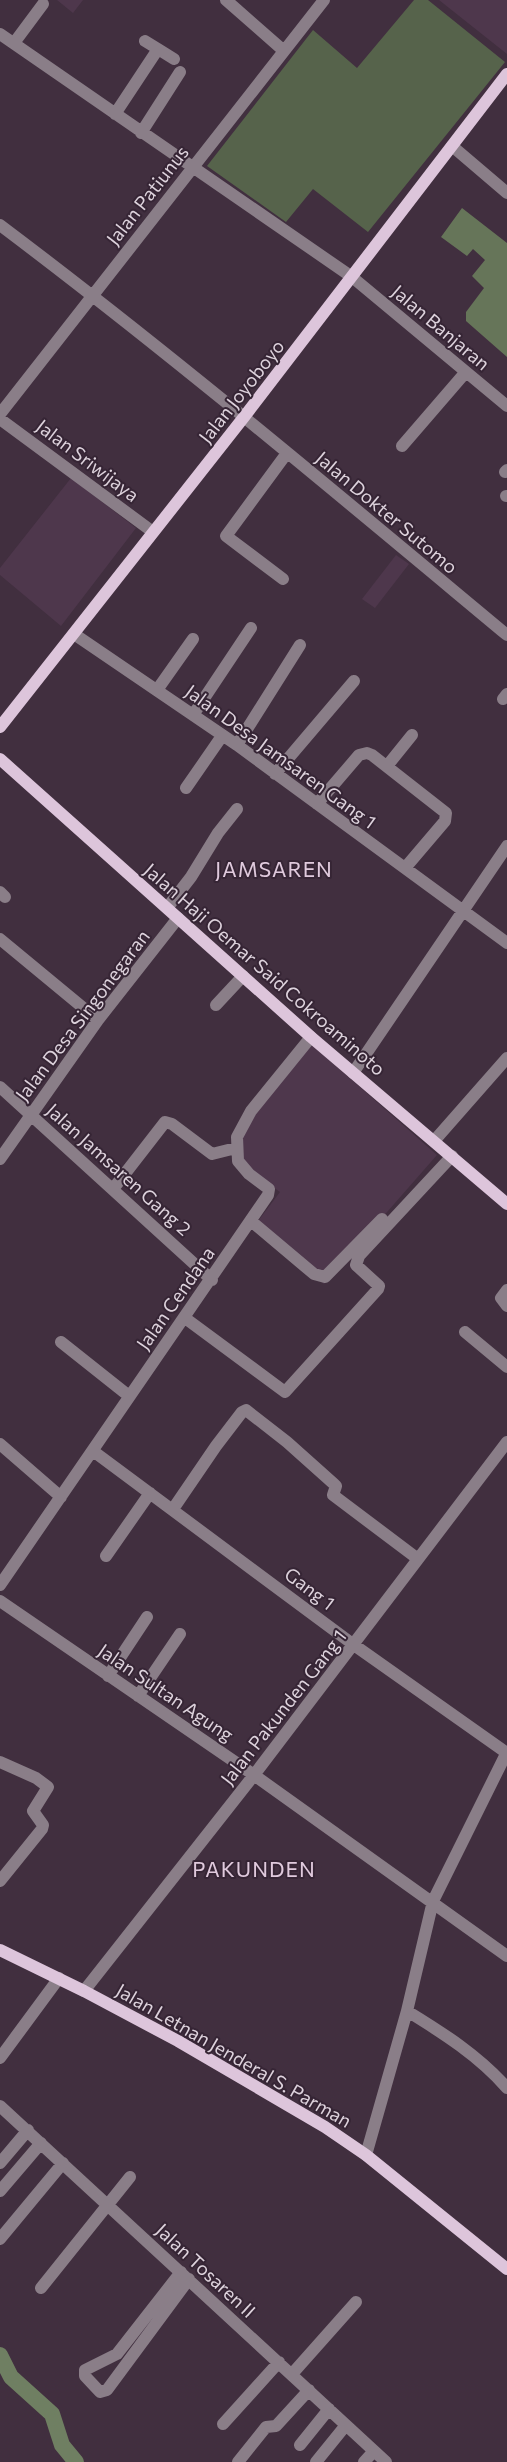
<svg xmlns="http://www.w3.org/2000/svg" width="507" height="2462" font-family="Commissioner,sans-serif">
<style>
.built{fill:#4e374c}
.green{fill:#56634b}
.forest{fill:#667559}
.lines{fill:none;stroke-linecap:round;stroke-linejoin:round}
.river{stroke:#6f7f62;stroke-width:16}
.minor{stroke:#8a7e88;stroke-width:12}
.major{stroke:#ddc5db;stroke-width:12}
.labels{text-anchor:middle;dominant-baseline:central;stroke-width:4;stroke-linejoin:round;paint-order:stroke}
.street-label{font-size:19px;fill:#ddd2dc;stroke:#362535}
.quarter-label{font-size:21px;letter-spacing:1px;fill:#e0cadd;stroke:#362535}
</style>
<rect width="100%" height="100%" fill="#412f3f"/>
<!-- built -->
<path class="built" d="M57,0H83L73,13Z
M439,0H507V54Z
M71,478L136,528L61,626L0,575V568Z
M396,555L409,564L375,608L362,599Z
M310,1043L437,1155L324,1284L255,1225L280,1192L247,1168L241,1158V1132Z"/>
<!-- green -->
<path class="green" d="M414,0H428L505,62L368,232L313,189L286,222L207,166L313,30L357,68Z"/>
<!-- forest -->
<path class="forest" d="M462,208L507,243V357L466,321V312L484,288L472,276L485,260L473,249L467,256L441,237Z"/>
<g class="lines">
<!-- river -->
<path class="river" d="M0,2355L11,2377L52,2414L62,2445L76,2462"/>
<!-- minor -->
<path class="minor" d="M226,0L284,51
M0,34L352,277L507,406
M14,43L43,4
M158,49L174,59
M115,114L158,49L145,41
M141,133L180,72
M452,146L507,193
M0,225C174,356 340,496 507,635
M0,414L324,0
M0,419L153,532
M402,446L465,373
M505,472L507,470
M506,496H507
M283,579L226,536L287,453
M74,634L237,745L507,943
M157,690L193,639
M503,699L507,694
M193,715L251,628
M237,745L300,645
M387,766L412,735
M275,774L354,681
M186,788L222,736
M317,804L359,755L367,753L372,755L446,813L445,821L405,868
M0,892L5,897
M167,908L191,877L218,833L237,809
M0,939L98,1020
M216,1005L243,976
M353,1073L507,846
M0,1087L212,1280
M434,1141L507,1058
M0,1159L98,1020L178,918
M113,1189L165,1122L172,1124L212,1154L236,1148
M251,1221L314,1274L325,1277L382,1219
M507,1290L501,1298L507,1306
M185,1318L285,1392L378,1289L379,1286L356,1265L359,1256L452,1156
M465,1332L507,1367
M61,1342L129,1396
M0,1444L61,1497
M93,1451L354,1645L507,1753
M173,1509L216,1446L242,1412L246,1410L287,1442L334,1484L336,1486L333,1495L418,1559
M106,1556L150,1493
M0,1585L268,1195L269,1189L249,1174L238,1161L237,1137L251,1111L311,1037
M0,1601L254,1775L507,1956
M108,1676L147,1617
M138,1696L180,1634
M0,1762L36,1778L48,1787L33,1811L43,1825L42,1829L0,1881
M84,1991L254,1775L507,1442
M407,2011C443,2033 479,2056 507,2088
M0,2058L59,1978
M0,2106L386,2462
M366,2155L407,2011L433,1901L507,1752
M0,2163L28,2130
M0,2191L41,2143
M0,2239L63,2163
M181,2272L117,2354L85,2370V2376L100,2392L107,2390L189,2279
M41,2288L130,2177
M292,2374L356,2302
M223,2424L279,2362
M300,2445L329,2409
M238,2462L266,2427L276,2426L309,2390
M316,2462L346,2425
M364,2462L374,2451"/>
<!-- major -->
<path class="major" d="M0,727L244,417L507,74
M0,759L311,1037L507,1204
M0,1950L84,1991L178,2041L325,2127L366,2155L507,2269"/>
</g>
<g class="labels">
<!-- street labels -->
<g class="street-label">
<text transform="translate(147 195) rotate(-52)">Jalan Patiunus</text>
<text transform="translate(441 327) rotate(40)">Jalan Banjaran</text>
<text transform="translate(241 391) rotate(-52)">Jalan Joyoboyo</text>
<text transform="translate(88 460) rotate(37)">Jalan Sriwijaya</text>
<text transform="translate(387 512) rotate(40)">Jalan Dokter Sutomo</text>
<text transform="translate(281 756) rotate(36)">Jalan Desa Jamsaren Gang 1</text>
<text transform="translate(265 969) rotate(41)">Jalan Haji Oemar Said Cokroaminoto</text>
<text transform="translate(82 1015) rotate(-53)">Jalan Desa Singonegaran</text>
<text transform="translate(119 1169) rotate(42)">Jalan Jamsaren Gang 2</text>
<text transform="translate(175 1298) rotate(-55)">Jalan Cendana</text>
<text transform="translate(310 1588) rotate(37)">Gang 1</text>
<text transform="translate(166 1692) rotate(34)">Jalan Sultan Agung</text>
<text transform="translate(283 1707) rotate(-52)">Jalan Pakunden Gang 1</text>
<text transform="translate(234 2055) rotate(30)">Jalan Letnan Jenderal S. Parman</text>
<text transform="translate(206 2270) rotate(43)">Jalan Tosaren II</text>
</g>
<!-- quarter labels -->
<g class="quarter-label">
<text x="274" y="868">JAMSAREN</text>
<text x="254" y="1868">PAKUNDEN</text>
</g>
</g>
</svg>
